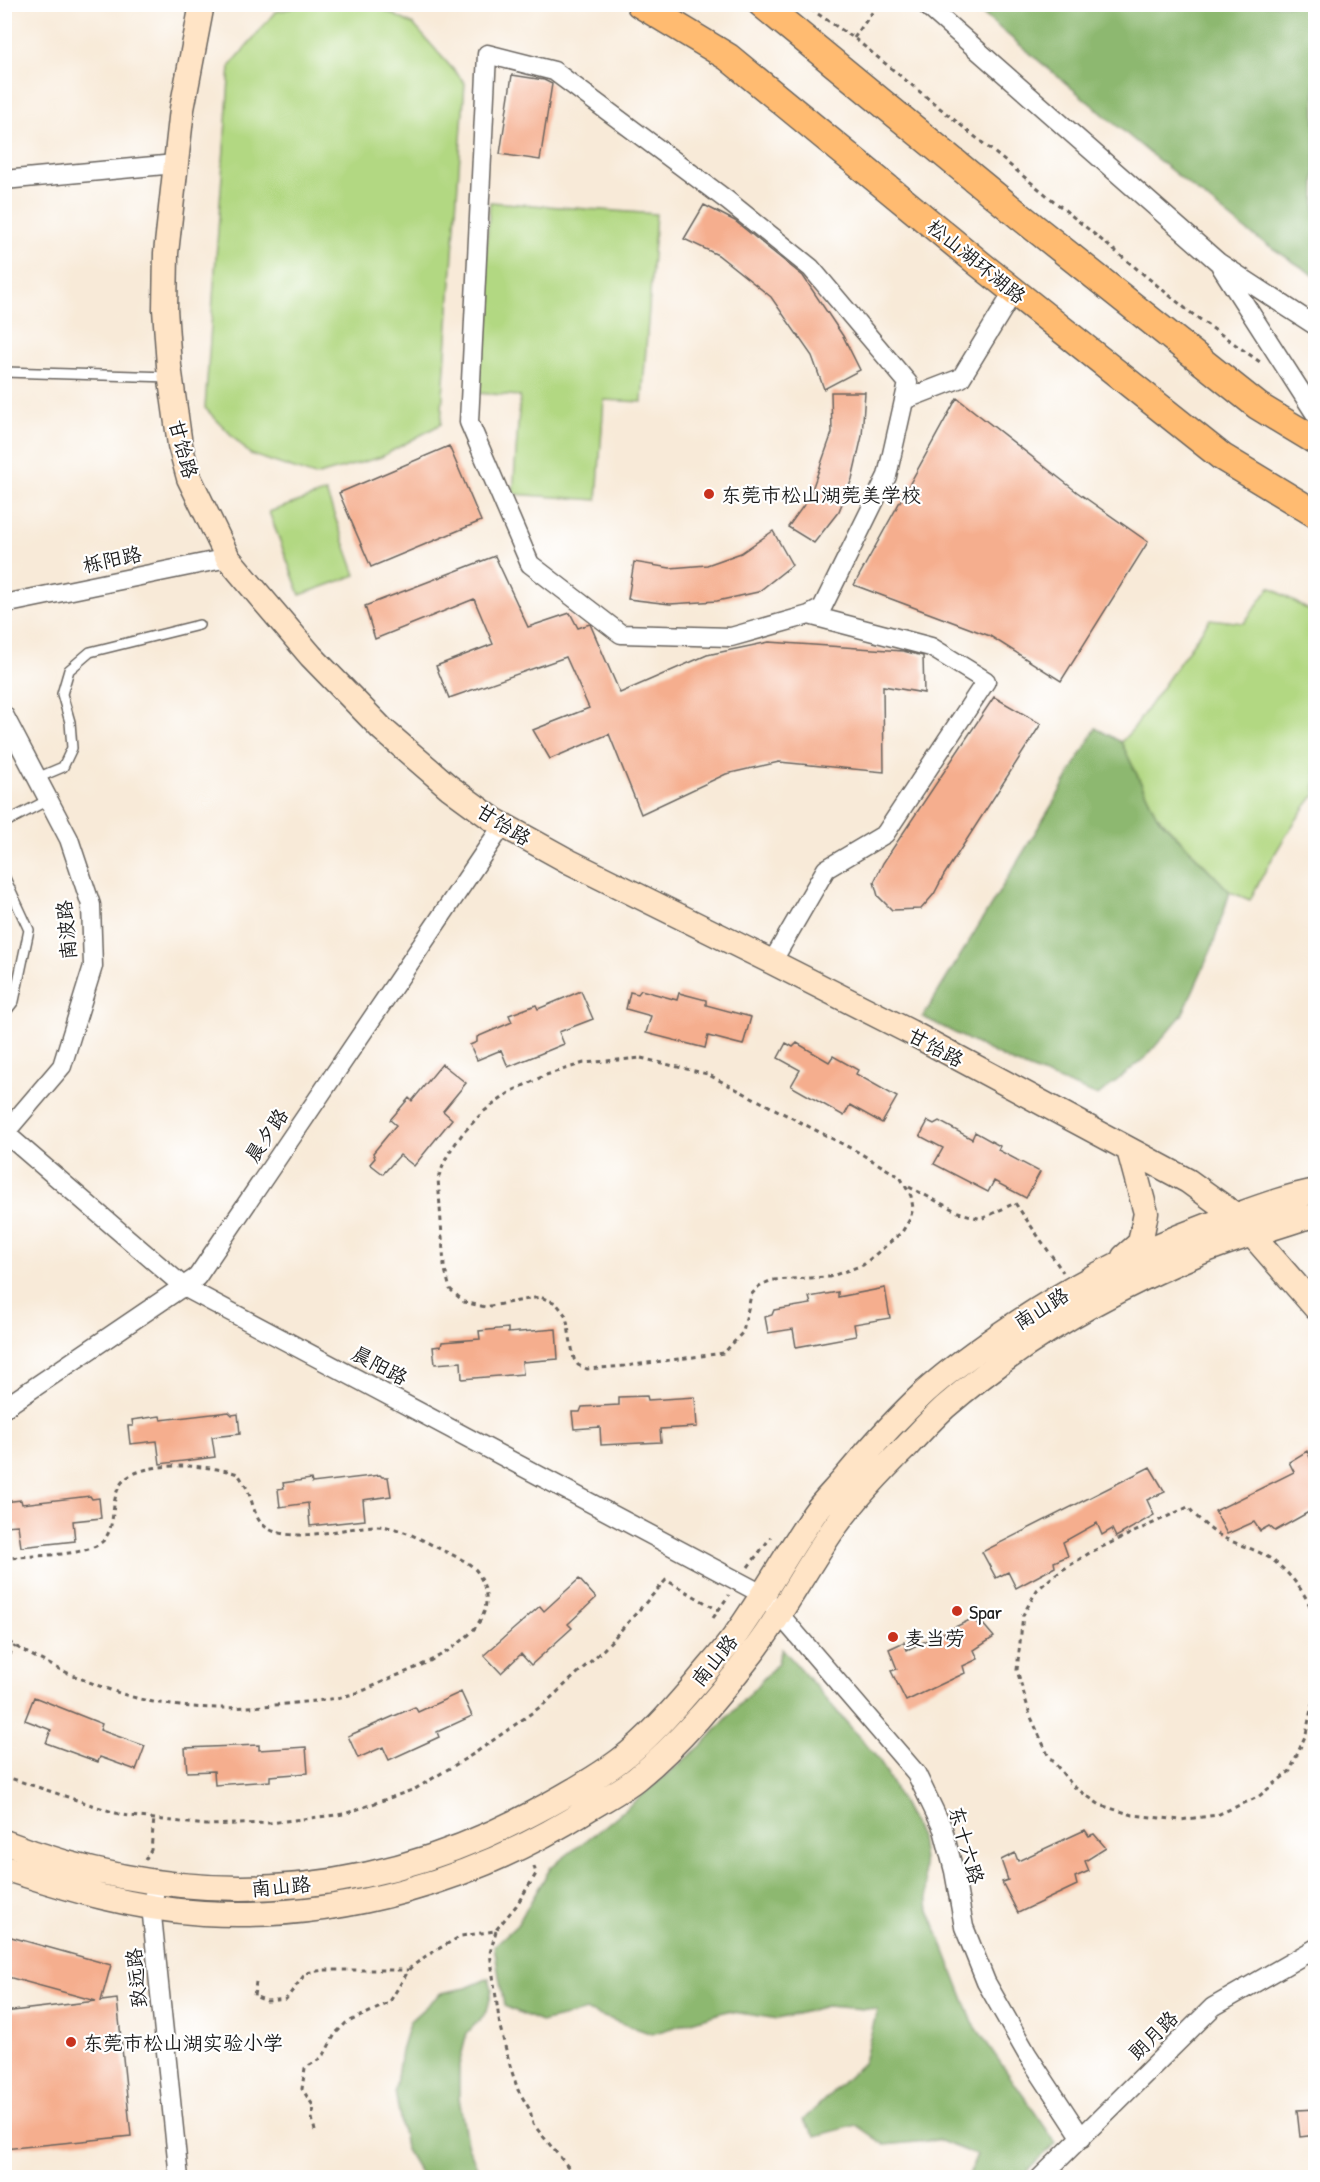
<svg xmlns="http://www.w3.org/2000/svg" width="1320" height="2182" font-family="'Patrick Hand','LXGW WenKai TC',sans-serif">
<style>
.green{fill:#b2d882;stroke:#677a4f;stroke-width:1.5}
.forest{fill:#8db870;stroke:#546a46;stroke-width:1.5}
.building{fill:#f5ae8e}
.lines{fill:none;stroke-linecap:round;stroke-linejoin:round}
.lane-casing{stroke:#69645e;stroke-width:12}
.street-casing{stroke:#69645e;stroke-width:21}
.secondary-casing{stroke:#69645e;stroke-width:27}
.primary-casing{stroke:#69645e;stroke-width:30}
.path{stroke:#69645e;stroke-width:3;stroke-dasharray:4.5 4.5;stroke-linecap:butt}
.lane{stroke:#fff;stroke-width:9}
.street{stroke:#fff;stroke-width:18}
.secondary{stroke:#ffe4c6;stroke-width:24}
.primary{stroke:#ffbb71;stroke-width:27}
.poi-dot{fill:#c8321e;stroke:#fff;stroke-width:2}
.labels{text-anchor:middle;dominant-baseline:central;stroke-width:4.5;stroke-linejoin:round;paint-order:stroke}
.street-label{font-size:20px;fill:#1c1c1c;stroke:#fff}
.poi-label{font-size:20px;fill:#1c1c1c;stroke:#fff;text-anchor:start}
</style>
<rect width="100%" height="100%" fill="#fff"/>
<filter id="ink" filterUnits="userSpaceOnUse"><feTurbulence type="fractalNoise" baseFrequency=".0167" numOctaves="2"/><feDisplacementMap in="SourceGraphic" scale="12" xChannelSelector="R" yChannelSelector="G"/><feConvolveMatrix kernelMatrix="1 2 1 2 8 2 1 2 1" color-interpolation-filters="sRGB"/></filter>
<filter id="wash" filterUnits="userSpaceOnUse"><feTurbulence type="fractalNoise" baseFrequency=".008" numOctaves="4" result="noise"/><feDisplacementMap in="SourceGraphic" scale="24" xChannelSelector="R" yChannelSelector="G"/><feGaussianBlur stdDeviation="1.35" result="paint"/><feColorMatrix in="noise" values="0 0 0 0 0 0 0 0 0 0 0 0 0 0 0 0 0 1.4 0 .05"/><feComposite in="paint" operator="in"/></filter>
<g filter="url(#wash)">
<rect width="100%" height="100%" fill="#f8ead8"/>
<!-- green -->
<path class="green" d="M306,5H375L414,25L465,83L441,424L381,457L315,476L250,454L205,408L230,66L275,12Z
M490,202L656,214L642,402L604,400L597,500L513,494L520,396L475,393Z
M326,492L356,575L300,595L269,512Z
M1270,587L1315,614V796L1313,797C1288,829 1268,864 1250,900L1230,892L1156,814L1121,742L1133,729L1210,619L1244,623Z"/>
<!-- forest -->
<path class="forest" d="M972,5H1315V276L1248,232L1152,155Z
M1096,728L1121,742L1157,816L1230,892L1212,948L1182,1015L1147,1056L1098,1096L1012,1062L923,1017L1052,805Z
M782,1648L880,1761L920,1837L929,1910L973,2023L1056,2143L1021,2177H968L977,2155L938,2140L885,2145L856,2125L816,2136L803,2120L864,2062L877,2010L826,2006L778,2019L727,2011L652,2034L587,2011L541,2022L504,2006L494,1946L517,1925L551,1867L605,1826L702,1745L777,1664Z
M489,1978L492,1989L487,2012L467,2033L459,2065V2098L467,2143L481,2177H422L405,2148L395,2091L401,2050L410,2021L441,1993L466,1988Z"/>
<g id="blocks">
<!-- building -->
<path class="building" d="M512,75L544,80L552,84L540,160L500,154Z
M704,205L735,221L803,276L843,336L860,370L824,389L812,356L771,297L718,255L684,239Z
M831,392H865L862,436L852,479L839,511L814,543L788,527L809,498L832,433Z
M957,398L1077,492L1148,542L1061,681L990,636L854,585Z
M449,446L481,521L371,567L339,493Z
M773,531L792,565L758,592L717,601L670,604L628,599L634,562L670,568L707,565L741,553Z
M495,556L528,627L570,613L578,628L590,624L620,693L707,655L769,642L903,651L923,656L924,693L883,686L884,772L779,762L726,774L641,814L609,734L550,759L533,730L589,708L566,657L449,698L436,666L493,644L474,599L375,639L365,606Z
M994,697L1041,724L944,875L934,894L921,909L892,910L878,896L874,882L883,863Z
M641,990L677,1000L679,993L706,1000V1005L751,1017L743,1045L708,1036L705,1048L646,1033L651,1016L626,1009L630,992L638,994Z
M581,991L593,1019L559,1032L564,1044L508,1067L501,1050L477,1060L470,1045L477,1042V1037L512,1022L509,1015L536,1005L538,1009Z
M786,1043L793,1047L797,1043L829,1062L833,1056L858,1070L856,1074L897,1097L882,1123L850,1105L844,1116L791,1086L800,1070L778,1058Z
M442,1064L466,1083L443,1111L452,1119L414,1166L400,1155L383,1174L370,1164L375,1158L373,1153L396,1125L390,1120L409,1098L412,1101Z
M928,1121L934,1124L939,1121L972,1139L975,1132L1000,1146L998,1150L1040,1172L1026,1198L994,1181L988,1192L934,1164L943,1148L920,1136Z
M885,1288L890,1318L854,1324L856,1336L796,1347L793,1329L768,1333L765,1317L772,1315L774,1310L811,1304L809,1297L838,1292V1297Z
M508,1328V1333L556,1329L558,1359L522,1362L523,1374L462,1379L461,1362L435,1364L433,1347L441,1346L442,1342L480,1339L479,1331Z
M647,1396L648,1400L695,1397L697,1427L660,1429L661,1442L601,1445L600,1427L574,1429L572,1412H580L582,1407L619,1405V1397Z
M229,1412L232,1415L238,1414L240,1434L212,1437L215,1457L160,1464L157,1441L130,1444L128,1426H133L132,1420L160,1416L161,1420Z
M1307,1451L1316,1470V1508L1275,1531L1269,1526L1260,1531L1254,1522L1227,1534L1215,1511L1294,1472L1289,1462Z
M1150,1467L1165,1492L1147,1500L1154,1515L1116,1537L1112,1529L1102,1535L1097,1523L1063,1542L1068,1556L1054,1562L1055,1567L1016,1588L1008,1572L996,1578L982,1552Z
M380,1475L382,1477H388L391,1496L363,1500L365,1520L310,1526L308,1503L280,1507L278,1489L284,1488L283,1483L311,1479L312,1483Z
M90,1496L92,1499L99,1498L101,1518L73,1521L75,1541L21,1547L18,1525L4,1526V1502L21,1500L22,1504Z
M579,1579L596,1598L568,1624L572,1628L531,1665L521,1654L501,1673L484,1655L540,1606L544,1611Z
M974,1618L978,1625L982,1623L994,1637L974,1650L978,1659L963,1666L965,1673L906,1701L891,1671L897,1669L889,1649L904,1642L907,1650Z
M461,1692L472,1716L437,1732L439,1737L389,1760L383,1747L358,1758L348,1736L415,1707L418,1712Z
M34,1697L102,1724L100,1730L145,1746L136,1770L100,1757L98,1762L46,1743L51,1730L25,1720Z
M259,1745V1750L306,1747L308,1773L270,1776V1781L215,1785L214,1771L187,1772L185,1748Z
M1085,1830L1089,1836L1094,1834L1106,1848L1085,1861L1089,1871L1075,1877L1077,1885L1018,1913L1002,1882L1008,1880L1001,1860L1015,1853L1018,1861Z
M4,1935L111,1965L101,2001L117,1999L131,2136L4,2149V2012L96,2001L4,1976Z
M1316,2109V2135L1300,2137L1297,2110Z"/>
</g>
</g>
<g filter="url(#ink)">
<use href="#blocks" fill-opacity="0" stroke="#69645e" stroke-width="1.5"/>
<g class="lines">
<defs>
<path id="lane" d="M4,372L170,377
M37,778L63,767L72,748L70,722L62,694L69,670L90,652L199,625
M4,823L48,800
M4,876L29,930L14,1001L4,1014"/>
<path id="street" d="M925,4L1218,262L1316,326
M487,54L554,71L728,201L811,268L908,383L887,476L822,608L809,615L731,637L621,634L530,564L469,422Z
M4,180L175,164
M1221,267L1316,415
M904,400L961,378L1014,291
M4,604L228,558
M4,715L69,839L91,905L93,966L62,1066L4,1134
M772,962L826,869L885,834L986,681L931,647L809,615
M5,1133L184,1287L762,1594L916,1773L943,1829L954,1871L964,1927L986,1982L1027,2054L1082,2138
M4,1408L197,1277L503,825
M157,1883L151,1906L179,2178
M1040,2178L1213,2007L1316,1948"/>
<path id="secondary" d="M202,4L182,109L166,253L165,309L169,366L180,445L189,478L228,558L259,595L311,656L382,729L449,787L494,820L570,862L772,962L910,1032L1188,1181L1235,1215L1316,1308
M1124,1257L1140,1243L1146,1213L1129,1150
M4,1842C183,1911 362,1903 531,1814C561,1798 592,1781 619,1761C648,1739 673,1710 697,1682C710,1666 725,1650 737,1633C764,1595 787,1553 814,1514C823,1501 835,1490 845,1478C870,1448 897,1418 926,1391C953,1367 984,1345 1014,1325C1087,1276 1157,1242 1240,1214C1265,1205 1290,1196 1316,1191
M4,1868C69,1889 134,1909 203,1913C338,1921 476,1881 590,1808C605,1799 622,1790 636,1779C680,1743 718,1697 753,1652C783,1613 806,1568 834,1528C855,1499 881,1471 907,1446C919,1433 932,1419 945,1407C1020,1342 1108,1291 1199,1253C1232,1239 1268,1230 1303,1218L1316,1216"/>
<path id="primary" d="M640,4L728,57L981,265L1222,457L1316,514
M762,4L1021,217L1258,406L1316,441"/>
</defs>
<!-- lane casing -->
<use href="#lane" class="lane-casing"/>
<!-- street casing -->
<use href="#street" class="street-casing"/>
<!-- secondary casing -->
<use href="#secondary" class="secondary-casing"/>
<!-- primary casing -->
<use href="#primary" class="primary-casing"/>
<!-- path -->
<path class="path" d="M803,4L854,38L1191,313L1260,362
M854,38L878,4
M641,1058L707,1074L858,1152L900,1177L911,1196L913,1208L910,1219L902,1232L863,1265L829,1277L772,1280L759,1286L751,1295L743,1332L724,1353L625,1366L587,1369L578,1365L574,1359L566,1316L556,1303L540,1297L485,1307L464,1302L450,1289L444,1266L438,1178L448,1154L463,1133L483,1112L512,1091L546,1075L584,1063Z
M909,1187L958,1212L981,1219L1015,1203L1063,1272
M4,1559C28,1554 86,1558 103,1541C117,1526 110,1501 120,1485C137,1458 212,1465 238,1474C241,1479 245,1484 247,1489C252,1499 254,1515 261,1523C284,1548 347,1526 376,1526C399,1526 424,1541 444,1551C455,1556 472,1563 478,1573C512,1629 431,1662 391,1678C377,1684 363,1692 349,1695C332,1700 313,1701 295,1703C249,1708 205,1711 159,1703C114,1696 42,1664 4,1639
M748,1567L771,1537
M713,1618L729,1595
M1316,1623C1310,1598 1292,1574 1271,1559C1255,1548 1235,1545 1219,1535C1207,1528 1197,1517 1188,1507L1091,1552L1056,1574L1037,1590L1023,1615L1017,1670L1030,1715L1048,1755L1073,1786L1100,1805L1133,1815L1180,1820L1217,1815L1258,1797L1290,1771L1306,1734L1316,1685
M4,1663L15,1646
M4,1776L122,1815L206,1825L269,1823L344,1814L415,1789L475,1753L543,1705L604,1649L666,1580L718,1610
M145,1860L151,1850L154,1818
M496,1931L490,1953L500,2027L511,2069L518,2090L530,2110L533,2124L577,2178
M256,1982L254,1996L267,2001L286,1999L306,1973L324,1970H408
M315,2131L312,2118L314,2107L302,2089L305,2068L323,2057L335,2034L346,2023L389,2003L410,1968L426,1956L461,1936L495,1931L516,1906L536,1874L533,1862"/>
<!-- lane -->
<use href="#lane" class="lane"/>
<!-- street -->
<use href="#street" class="street"/>
<!-- secondary -->
<use href="#secondary" class="secondary"/>
<!-- primary -->
<use href="#primary" class="primary"/>
</g>
</g>
<!-- markers -->
<g class="poi-dot">
<circle cx="709" cy="494" r="6"/>
<circle cx="957" cy="1611" r="6"/>
<circle cx="893" cy="1637" r="6"/>
<circle cx="71" cy="2042" r="6"/>
</g>
<g class="labels">
<!-- street labels -->
<g class="street-label">
<text transform="translate(977 261) rotate(39)">松山湖环湖路</text>
<text transform="translate(184 449) rotate(75)">甘饴路</text>
<text transform="translate(112 559) rotate(-12)">栎阳路</text>
<text transform="translate(504 824) rotate(32)">甘饴路</text>
<text transform="translate(66 930) rotate(-95)">南波路</text>
<text transform="translate(936 1047) rotate(28)">甘饴路</text>
<text transform="translate(266 1135) rotate(-56)">晨夕路</text>
<text transform="translate(1041 1308) rotate(-32)">南山路</text>
<text transform="translate(380 1365) rotate(28)">晨阳路</text>
<text transform="translate(714 1660) rotate(-51)">南山路</text>
<text transform="translate(967 1845) rotate(74)">东十六路</text>
<text transform="translate(281 1886) rotate(-5)">南山路</text>
<text transform="translate(136 1978) rotate(-96)">致远路</text>
<text transform="translate(1153 2035) rotate(-45)">朗月路</text>
</g>
<!-- poi labels -->
<g class="poi-label">
<text x="721" y="494">东莞市松山湖莞美学校</text>
<text x="969" y="1611">Spar</text>
<text x="905" y="1637">麦当劳</text>
<text x="83" y="2042">东莞市松山湖实验小学</text>
</g>
</g>
<!-- margin -->
<rect width="1320" height="2182" fill="none" stroke="#fff" stroke-width="24"/>
</svg>
